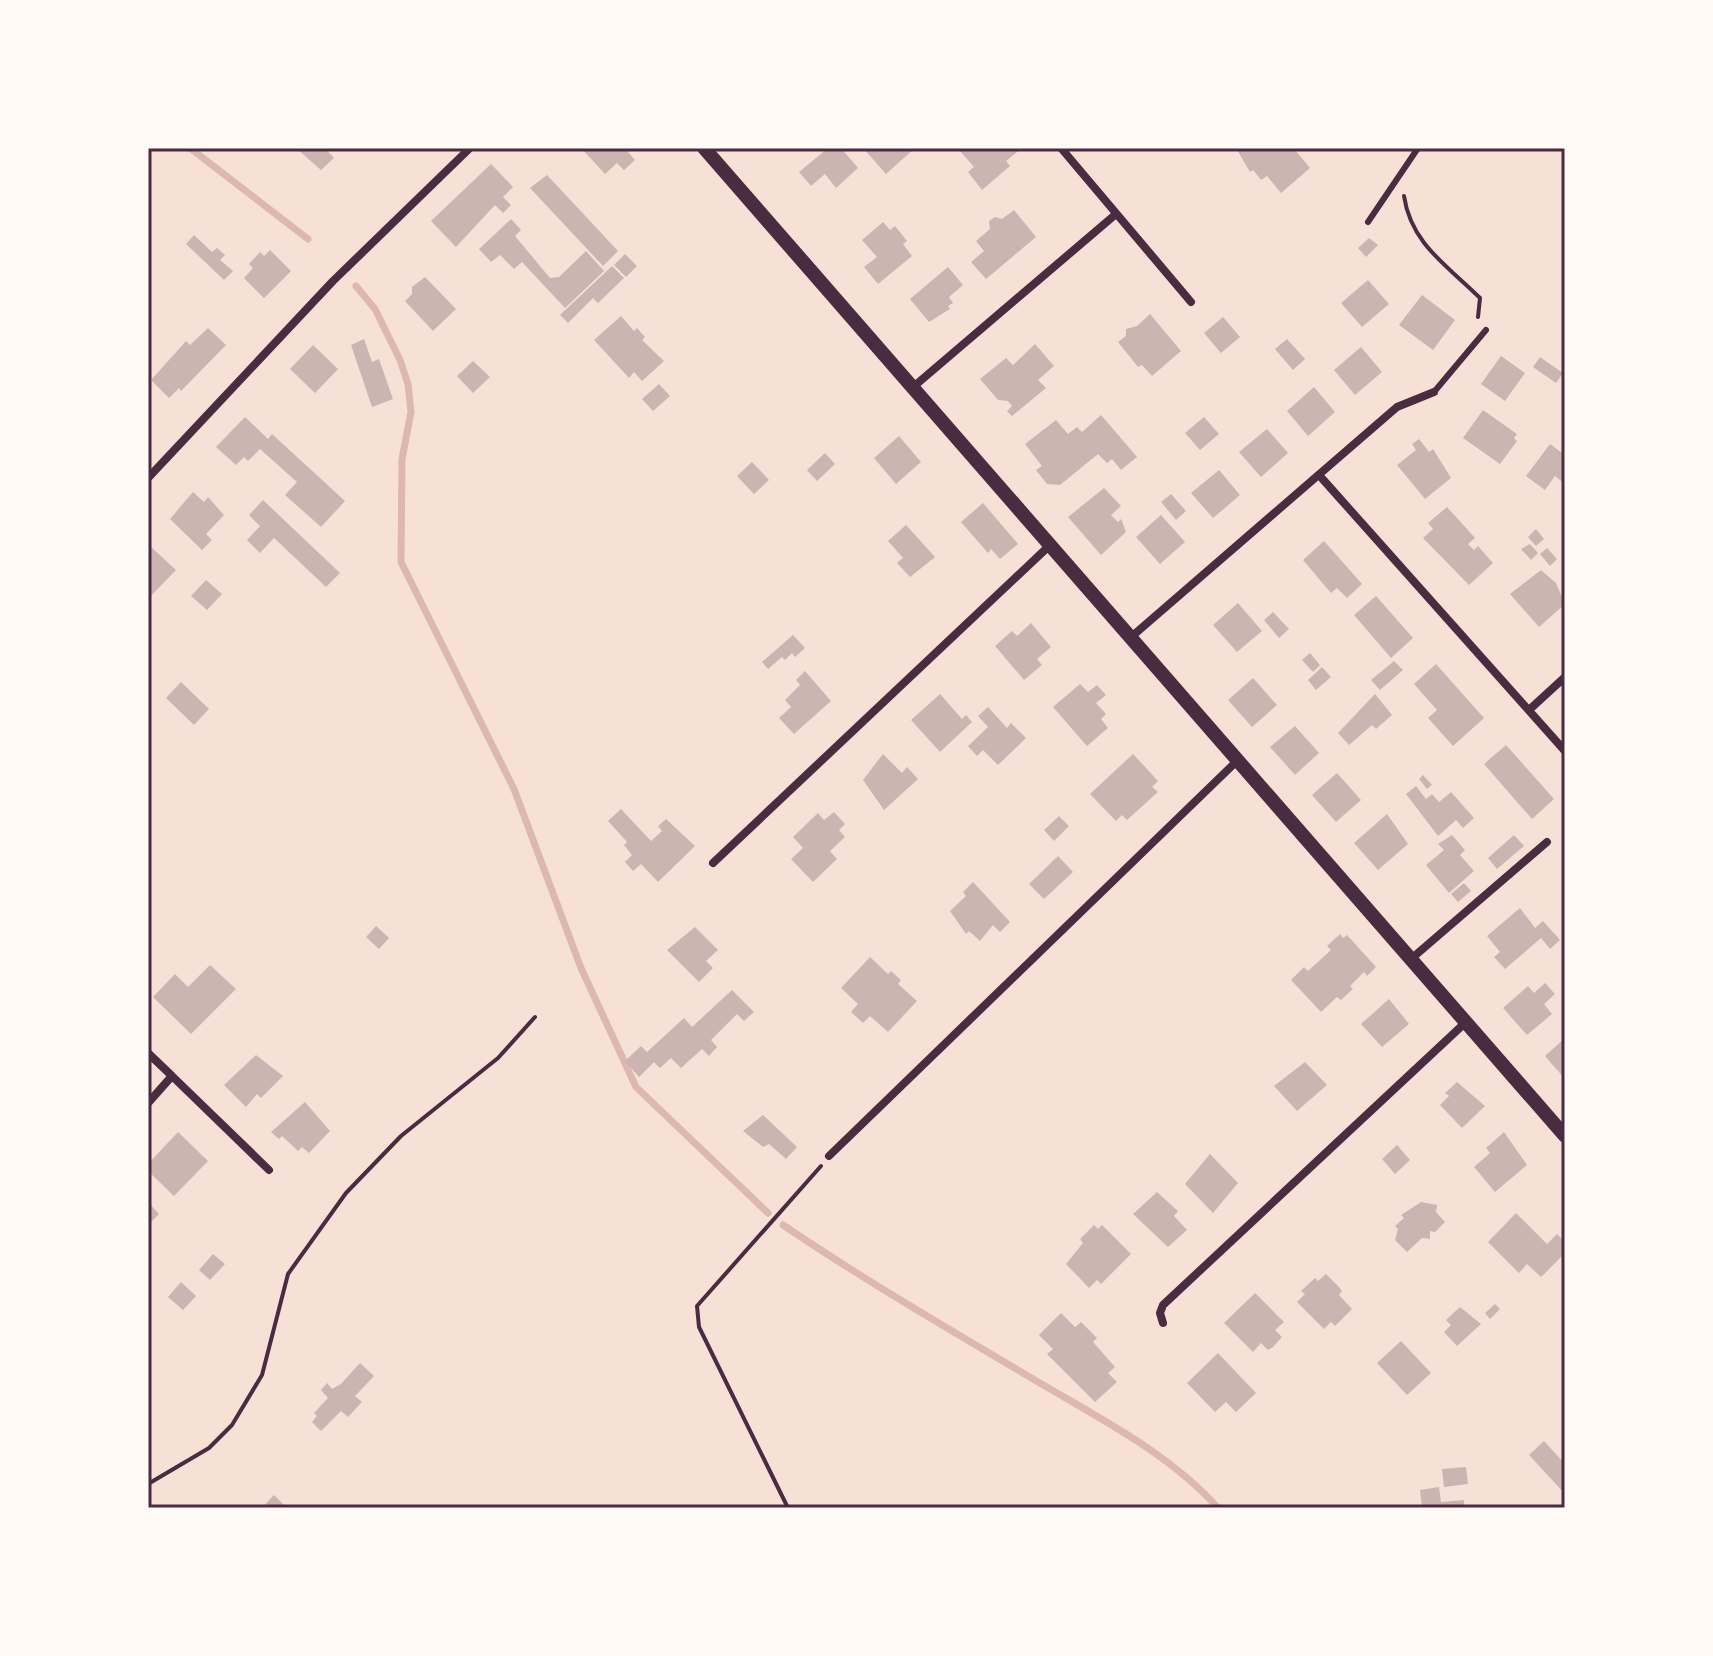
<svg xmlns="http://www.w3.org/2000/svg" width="1713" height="1656" font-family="Manrope,sans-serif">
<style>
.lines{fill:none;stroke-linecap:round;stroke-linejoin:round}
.stream{stroke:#dcb8b0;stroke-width:7}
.building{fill:#ccb4b1}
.path{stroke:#4a2c40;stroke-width:4}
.service{stroke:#4a2c40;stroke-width:6}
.minor{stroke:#4a2c40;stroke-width:8}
.tertiary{stroke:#4a2c40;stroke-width:14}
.neatline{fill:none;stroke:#4a2c40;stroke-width:3}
</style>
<rect width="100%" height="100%" fill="#f7e1d7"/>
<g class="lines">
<!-- stream -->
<path class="stream" d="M190,148L308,239
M356,286L375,309L400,360L408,384L411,412L402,459L401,562L514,789L581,968L636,1087L768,1213
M783,1225C863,1279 945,1327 1028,1376C1093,1415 1167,1451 1218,1508"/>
</g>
<!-- building -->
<path class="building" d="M296,148H325L334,158L321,170Z
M581,148H632L628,152L635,160L624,170L617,163L605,174Z
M828,148H841L858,168L836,188L825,174L811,186L799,172Z
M863,148H915L886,174Z
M964,148H1022L1006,161L1010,166L982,190L968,172L974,167L960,151Z
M1236,148H1299L1296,151L1310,168L1281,193L1267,176L1261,180L1253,170L1250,172Z
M491,164L513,187L503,197L511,205L503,213L495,205L456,247L431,221Z
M547,175L618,251L603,266L530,188Z
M1014,210L1036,237L986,279L971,262L984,251L976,241L990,229L989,221L995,217L1002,219Z
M511,219L521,230L515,236L550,278L559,277L586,251L604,271L565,308L522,262L514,269L500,255L491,262L479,249Z
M883,222L890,230L895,226L907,241L903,244L912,256L878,284L864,267L877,257L862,240Z
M194,235L212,252L217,248L225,255L220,260L233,271L224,280L186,244Z
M1369,238L1378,245L1366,257L1358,248Z
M270,250L291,271L264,298L244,278L253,268L249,264L260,252L264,256Z
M625,254L637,266L626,277L614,265Z
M612,266L624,278L598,303L593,298L568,323L560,315Z
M948,267L963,285L949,297L953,303L948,306L950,309L929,322L910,299Z
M425,277L456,309L433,331L405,301L412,294V287Z
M1368,280L1389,304L1362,327L1341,303Z
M1422,295L1455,320L1433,350L1399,325Z
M1150,314L1181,351L1152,376L1142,365L1138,367L1118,342L1126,336V329L1137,326Z
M621,316L634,331L637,328L645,337L642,340L664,361L642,381L634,372L629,378L594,340Z
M1223,317L1240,337L1221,353L1204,333Z
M208,328L226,345L181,391L179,388L169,398L151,380L186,341L190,345Z
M364,339L372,362L379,359L393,399L372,407L351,345Z
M1287,339L1305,359L1293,370L1275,349Z
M1035,344L1054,366L1038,380L1046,388L1012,416L1007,411L1012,406L1008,401L998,400L980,379L1006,358L1013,365Z
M313,345L338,369L315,393L290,369Z
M1361,347L1382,372L1355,395L1334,370Z
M1501,356L1525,373L1505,401L1481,384Z
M1540,357L1563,373L1556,383L1533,367Z
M473,361L490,377L473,393L457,376Z
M659,384L670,396L653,411L642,399Z
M1314,387L1335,412L1308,436L1287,411Z
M1483,410L1517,434L1514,438L1517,441L1500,464L1463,438Z
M1101,415L1137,457L1121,470L1112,459L1107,463L1098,454L1060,485L1047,484L1036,470L1042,466L1025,444L1056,420L1068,434L1077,427L1082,432Z
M245,417L268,439L272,434L345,501L321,527L285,495L297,482L260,449L248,461L244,457L236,465L216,447Z
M1204,417L1219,434L1200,450L1185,433Z
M1267,429L1288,453L1261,477L1239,452Z
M899,436L921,462L896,484L874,458Z
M1419,439L1429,452L1433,449L1451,478L1425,499L1397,465L1416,450L1412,444Z
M1550,444L1565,455V484L1555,476L1545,490L1526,476Z
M825,453L835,464L817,481L807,470Z
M752,462L769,480L754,494L737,476Z
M1219,470L1240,495L1213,518L1191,493Z
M1104,488L1121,506L1111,515L1118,522L1121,519L1126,532L1101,555L1068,517Z
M193,492L204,502L208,497L224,515L206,534L212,540L202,550L170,519Z
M1171,494L1186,511L1176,520L1161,502Z
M263,500L340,573L326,587L274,538L260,553L247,540L260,526L249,515Z
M983,503L1018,544L1000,559L991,549L988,553L961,522Z
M1447,507L1475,538L1468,544L1474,550L1478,546L1493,563L1469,585L1423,538L1433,529L1428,523Z
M1161,515L1185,542L1160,564L1136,537Z
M906,525L935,557L910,577L897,563L903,558L888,541Z
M1536,529L1544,539L1536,546L1528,537Z
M1324,541L1362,584L1347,598L1337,588L1331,593L1303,560Z
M1530,544L1538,553L1531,560L1521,549Z
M150,546L176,570L148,599V548Z
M1547,548L1557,559L1550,566L1540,554Z
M1541,570L1556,583L1565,604L1539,627L1510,594Z
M206,580L222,594L207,610L191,596Z
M1376,596L1413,638L1391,658L1354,615Z
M1238,603L1262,631L1237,652L1213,625Z
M1273,612L1289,629L1279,638L1264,620Z
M1031,623L1051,647L1037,659L1042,665L1024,680L995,646L1012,631L1017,636Z
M793,635L805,648L795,657L792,653L785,660L782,657L768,669L762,662Z
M1310,653L1320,665L1313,672L1302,660Z
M1394,661L1403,670L1380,690L1371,680Z
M1436,664L1484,718L1453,746L1428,718L1437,710L1414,684Z
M1322,667L1331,677L1316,690L1308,680Z
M805,671L831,701L794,734L779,718L791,707L785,700L800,685L796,680Z
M1253,678L1277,705L1252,727L1228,700Z
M181,682L209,709L194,725L166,698Z
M1080,684L1088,692L1097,685L1106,695L1096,703L1106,714L1101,719L1108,728L1087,746L1053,707Z
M940,694L962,719L966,715L972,722L940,752L911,720Z
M1375,694L1392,715L1376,729L1372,725L1349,745L1338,733Z
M988,707L1007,728L1011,723L1026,738L998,765L983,750L977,756L968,746L988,727L978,716Z
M1295,726L1319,753L1295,775L1270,747Z
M1506,745L1554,799L1532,819L1484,764Z
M883,754L902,773L907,767L918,779L884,810L863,780Z
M1133,754L1158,781L1152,787L1158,792L1127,820L1122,815L1116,821L1090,794Z
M1337,773L1361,800L1336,822L1312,795Z
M1423,775L1432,785L1427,789L1419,779Z
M1416,786L1426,799L1432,794L1439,802L1451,792L1474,818L1463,828L1456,820L1438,836L1406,794Z
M621,809L651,841L662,831L658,826L666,819L695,846L658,882L641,864L633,871L625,862L632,855L624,845L627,842L608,821Z
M834,812L845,824L839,830L845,837L830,851L837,859L813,882L791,859L803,848L793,837L818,813L824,820Z
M1387,814L1408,844L1378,870L1354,843Z
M1059,816L1069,826L1054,841L1044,830Z
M1452,835L1465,850L1460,855L1474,871L1449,893L1426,865L1444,850L1438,844Z
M1514,835L1524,846L1497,869L1488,858Z
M1058,856L1073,872L1044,899L1029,884Z
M973,882L1010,922L1000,932L993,925L980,941L969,931L966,934L950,911L966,896L963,892Z
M1464,883L1471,891L1458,902L1451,894Z
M1520,908L1535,928L1543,921L1560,940L1550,949L1541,938L1505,969L1494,957L1500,952L1487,936Z
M376,926L389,938L379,949L366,937Z
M695,927L718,950L706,961L713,968L699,982L667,950Z
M1340,934L1343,938L1347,935L1376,967L1367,976L1364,972L1350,986L1353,989L1341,1000L1337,997L1321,1012L1291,980L1304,967L1308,971L1331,950L1327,946Z
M870,957L888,974L891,971L901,980L898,984L917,1001L888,1032L870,1016L863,1023L851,1012L858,1004L841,988Z
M210,965L236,989L191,1034L153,997L175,974L188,987Z
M1545,983L1555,994L1544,1004L1552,1014L1527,1035L1503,1008L1528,986L1534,993Z
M732,990L754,1012L744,1021L737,1014L711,1040L717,1047L709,1056L702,1049L681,1068L671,1058L660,1068L654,1062L639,1077L625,1061L641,1046L647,1052L684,1018L692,1027Z
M1389,999L1409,1024L1382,1047L1361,1024Z
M1565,1038V1079L1545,1056Z
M256,1055L283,1076L261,1098L257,1094L246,1107L224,1085Z
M1305,1062L1327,1085L1297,1111L1274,1086Z
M1457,1082L1485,1106L1462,1128L1440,1105L1449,1096L1445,1093Z
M305,1102L330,1131L309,1153L302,1147L298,1151L282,1136L279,1139L271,1132Z
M763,1115L797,1147L786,1159L769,1144L763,1147L743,1131Z
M178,1132L208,1161L174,1196L148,1171V1164Z
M1504,1132L1527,1165L1495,1192L1474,1167L1490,1153L1486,1148Z
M1397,1145L1410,1160L1395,1174L1382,1159Z
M1210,1154L1238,1183L1213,1213L1185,1184Z
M1157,1192L1178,1211L1174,1216L1187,1230L1168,1247L1133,1214Z
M148,1202L159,1214L148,1225Z
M1421,1202L1437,1205L1436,1212L1445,1222L1435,1232L1430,1231V1239L1422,1238L1407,1252L1395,1240L1398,1229L1395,1226L1404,1218L1401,1215Z
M1516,1213L1547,1244L1557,1234L1565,1242V1253L1541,1277L1527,1264L1519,1273L1488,1242Z
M1094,1225L1098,1229L1102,1225L1131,1254L1101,1284L1097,1280L1089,1288L1066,1264L1083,1243L1080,1239Z
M213,1254L225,1264L210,1280L199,1270Z
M1326,1274L1338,1286L1342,1291L1339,1295L1352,1309L1335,1326L1331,1322L1324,1329L1297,1302L1305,1294L1301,1291L1315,1278L1318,1281Z
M181,1282L196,1296L183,1310L168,1297Z
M1255,1293L1284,1322L1275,1330L1282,1337L1273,1347L1268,1350L1261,1343L1253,1352L1224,1323Z
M1495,1304L1500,1309L1490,1319L1485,1313Z
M1460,1307L1481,1324L1457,1346L1444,1332L1451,1325L1446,1320Z
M1061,1313L1075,1327L1081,1322L1097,1338L1093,1342L1115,1367L1108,1373L1117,1382L1095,1402L1047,1354L1053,1349L1039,1335Z
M1401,1341L1431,1373L1407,1395L1377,1363Z
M1218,1353L1256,1393L1236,1412L1226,1402L1215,1412L1187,1383Z
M360,1363L374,1376L355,1396L362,1402L348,1417L341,1411L321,1431L312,1422L317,1416L314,1413L328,1398L321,1390L327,1383L332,1389L341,1384Z
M1544,1441L1565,1464V1494L1529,1455Z
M1466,1467L1468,1484L1444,1487L1442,1469Z
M1439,1487L1441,1502L1464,1500V1508H1422L1420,1490Z
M274,1495L287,1508H262Z"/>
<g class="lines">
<!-- path -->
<path class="path" d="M1404,196C1411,244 1448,266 1480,298L1478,317
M148,1484L209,1448L232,1425L262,1375L288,1274L346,1193L401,1136L498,1058L535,1017
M788,1508L699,1327L697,1306L821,1166"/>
<!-- service -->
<path class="service" d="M1368,222L1418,148
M1434,392L1486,330"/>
<!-- minor -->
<path class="minor" d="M1061,148L1191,302
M912,388L1116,214
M1319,475L1565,751
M148,478L333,281L470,148
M1130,638L1397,407L1434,392
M1529,710L1565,677
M713,863L1049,546
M1411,959L1547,842
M148,1053L172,1076
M148,1103L172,1076L269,1170
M829,1156L1238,760
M1163,1323L1160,1313L1163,1305L1466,1022"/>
<!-- tertiary -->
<path class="tertiary" d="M704,148L1565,1136"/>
</g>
<!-- border -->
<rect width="1713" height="1656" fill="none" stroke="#fffaf5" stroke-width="300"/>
<rect x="150" y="150" width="1413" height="1356" class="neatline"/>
</svg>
